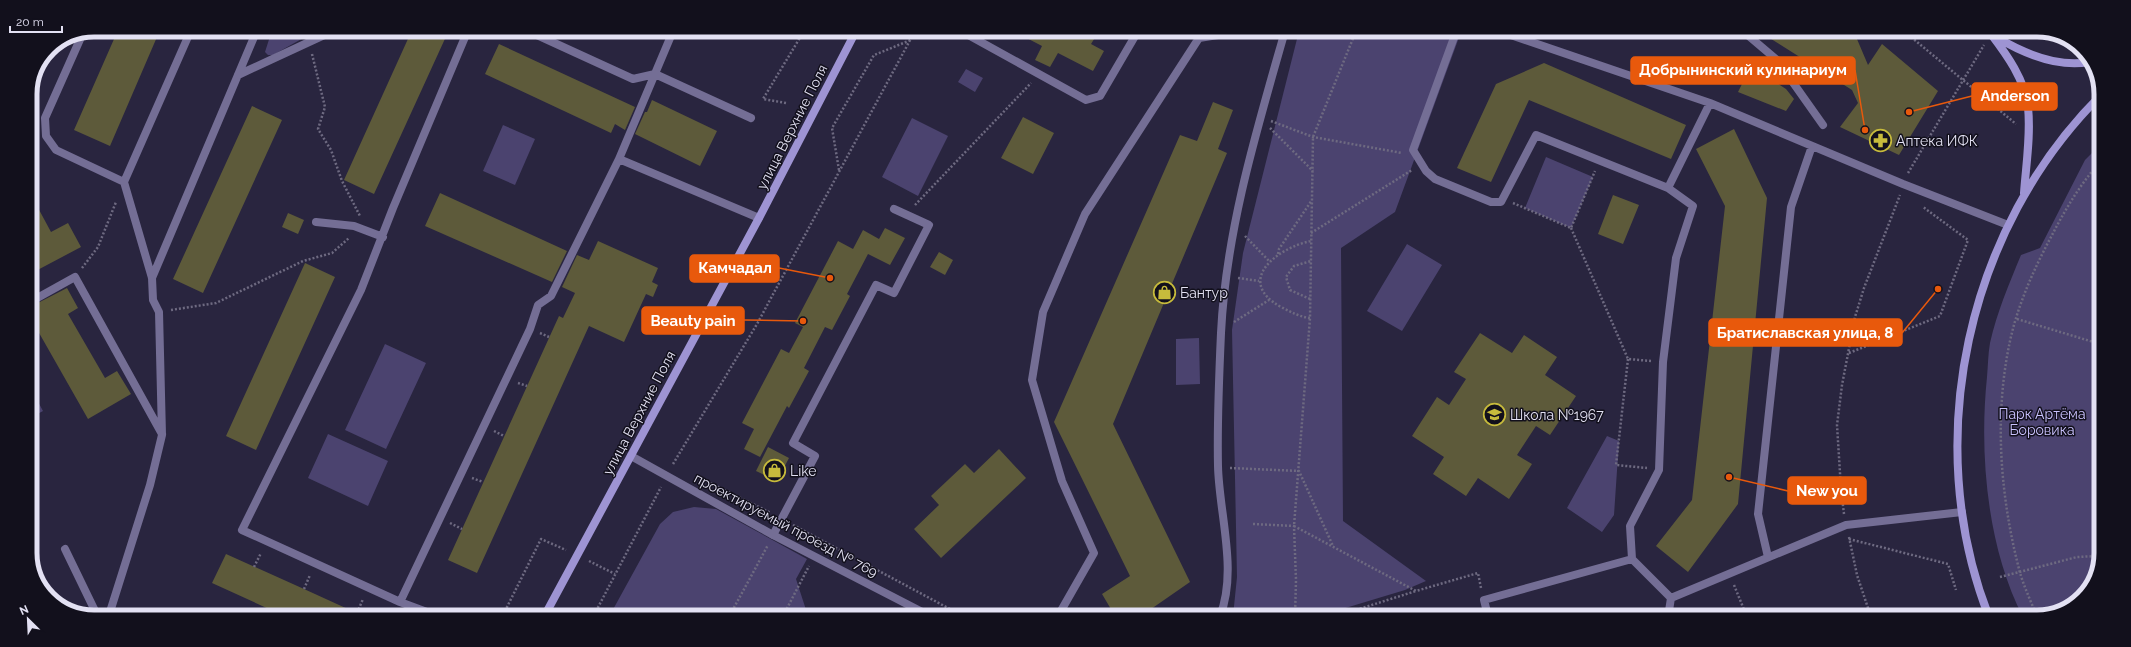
<svg xmlns="http://www.w3.org/2000/svg" width="2131" height="647" font-family="Raleway,sans-serif">
<style>
.green{fill:#4b436f}
.building{fill:#5d5a3a}
.lines{fill:none;stroke-linecap:round;stroke-linejoin:round}
.path{stroke:#6e6a81;stroke-width:2.5;stroke-dasharray:2 2;stroke-linecap:butt}
.lane{stroke:#746e95;stroke-width:8}
.street{stroke:#746e95;stroke-width:8}
.secondary{stroke:#9e94d3;stroke-width:8}
.labels{text-anchor:middle;dominant-baseline:central;stroke-width:3;stroke-linejoin:round;paint-order:stroke}
.street-label{font-size:14px;fill:#e3e1f3;stroke:#12101c}
.poi-label{font-size:14px;fill:#e3e1f3;stroke:#12101c;text-anchor:start}
.park-label{font-size:14px;fill:#cac2fe;stroke:#12101c}
.rim{fill:none;stroke:#e3e1f3;stroke-width:5}
.leader{fill:none;stroke:#e8590c;stroke-width:1.5}
.callout-dot{fill:#e8590c;stroke:#12101c;stroke-width:1.5}
.callout{fill:#e8590c;stroke:#e8590c;stroke-width:1.5}
.callout-label{font-size:15px;text-anchor:middle;font-weight:bold;fill:#fff}
</style>
<rect width="100%" height="100%" fill="#29253f"/>
<!-- green -->
<path class="green" d="M272,30H306L305,37L273,55H268L265,52Z
M1299,31L1461,32L1395,212L1341,248L1343,521L1426,581L1405,590L1319,616H1233L1237,577L1232,330L1243,253Z
M966,69L983,78L975,92L958,82Z
M912,118L948,136L918,196L882,177Z
M503,125L535,139L515,185L483,171Z
M2101,144L2099,570L2076,604L2037,617H2023C1987,547 1979,454 1987,377C1988,366 1988,354 1990,343C1997,312 2009,284 2021,255L2040,248L2085,160Z
M1546,157L1593,177L1571,228L1525,208Z
M1407,244L1442,265L1402,331L1367,311Z
M1199,338L1200,384L1176,385V339Z
M385,344L426,363L386,449L345,430Z
M30,387L43,411L30,418Z
M328,434L388,461L368,506L308,478Z
M1607,436L1619,441L1614,515L1602,532L1567,508Z
M694,507L716,509L807,559L796,579L808,616L610,615L660,524L673,512Z"/>
<!-- building -->
<path class="building" d="M118,30H160L110,146L74,130Z
M412,30H449L374,194L344,180Z
M1013,31H1086L1096,36L1091,44L1104,51L1093,71L1058,53L1050,67L1035,60L1042,46Z
M1760,32H1854L1868,65L1882,44L1938,91L1899,155L1840,127L1858,103L1852,90Z
M499,44L635,107L625,130L615,124L611,133L485,74Z
M1544,63L1686,125L1671,159L1529,100L1491,182L1457,168L1496,84Z
M1751,66L1786,89L1794,99L1786,111L1738,92Z
M652,100L717,131L700,166L635,134L645,112H647Z
M1213,102L1233,110L1218,149L1227,153L1113,424L1190,582L1141,616H1115L1102,594L1130,576L1054,422L1180,135L1197,141Z
M252,106L282,120L203,293L173,279Z
M1023,117L1054,133L1033,174L1001,158Z
M1734,129L1767,198L1738,504L1688,572L1656,546L1692,500L1725,206L1696,149Z
M30,193L51,232L68,223L81,247L30,274Z
M440,193L567,251L552,282L425,226Z
M1613,195L1639,205L1623,244L1598,234Z
M288,213L304,220L298,234L282,227Z
M885,228L905,238L890,265L868,254L847,294L850,296L832,330L825,327L804,368L809,371L789,408L787,406L760,457L744,449L754,429L742,423L781,349L789,353L803,327L795,323L838,241L853,249L863,230L879,239Z
M598,241L658,268L652,282L658,285L653,297L646,294L624,342L589,326L477,573L448,560L559,316L563,318L575,293L562,287L577,255L589,260Z
M939,252L953,260L945,275L930,267Z
M305,263L335,277L256,450L226,436Z
M67,288L78,308L68,314L105,378L117,371L131,394L88,419L30,317V307Z
M1480,333L1512,353L1524,335L1557,357L1545,375L1576,396L1550,435L1536,426L1517,455L1532,464L1509,499L1478,478L1466,496L1433,474L1444,457L1412,436L1437,397L1449,405L1466,379L1454,372Z
M768,447L789,458L777,481L756,471Z
M999,449L1026,478L941,558L914,529L939,505L931,496L965,464L974,473Z
M226,554L304,589L361,615H282L212,583Z"/>
<g class="lines">
<!-- path -->
<path class="path" d="M1356,31L1313,137L1310,318L1294,526L1416,591L1478,573L1481,588
M1905,32L2016,124
M312,54L325,107L318,129L331,150L342,181L360,216
M786,103L763,99L804,31
M1271,121L1313,137L1402,153
M1270,128L1313,171
M839,170L832,128L874,55L911,40
M1908,173L1984,45
M1513,203L1571,228L1595,171
M915,205L1031,83
M1571,228L1628,359L1651,361
M1311,233L1412,170
M1245,236L1270,262
M1278,254L1279,249L1312,200
M82,268L98,247L116,202
M1238,278L1259,281
M1310,299L1290,290L1286,277L1294,266L1311,261
M171,310L216,303L303,261L332,253L349,238
M1310,318C1300,317 1291,312 1281,307C1234,281 1277,248 1311,241
M2017,319L2100,344
M1234,322L1269,300
M540,333L549,337
M1849,353L1940,316L1968,240L1923,207
M1628,359L1616,465L1647,468
M518,383L527,386
M494,431L504,436
M673,464L757,324L915,31
M1230,468L1299,471L1333,546
M696,476L771,513
M472,478L483,482
M1844,514L1841,489L1837,425L1842,385L1855,317L1864,288L1900,195
M450,523L462,529
M1253,524L1294,526L1296,580L1295,616
M793,525L963,616
M1849,537L1857,575L1871,617
M1849,539L1948,564L1956,590
M2099,545V543
M589,561L615,574
M254,567L261,553
M2000,577L2077,557L2099,556
M1734,585L1747,617
M304,589L310,575
M357,613L363,599
M1232,614L1238,616
M503,615L541,539L566,550
M594,615L661,487
M730,615L768,545
M783,616L809,566
M1337,616L1416,591
M2037,617C2031,601 2023,585 2019,569C2000,495 1994,415 2010,341C2018,304 2034,269 2051,237C2065,210 2080,184 2101,161"/>
<!-- lane -->
<path class="lane" d="M526,30L633,79L655,74L751,118
M961,31L1086,100L1100,96L1138,31
M1185,31L1199,38L1243,31
M1456,32L1413,150L1426,171L1435,179L1491,202H1501L1536,135L1668,188L1693,206L1676,258L1663,362L1659,470L1630,526L1632,559L1671,598
M1502,32L1710,103L1903,184L2008,225
M1744,32L1777,60L1823,125
M82,35L45,118L46,136L56,150L124,182L191,30
M238,75L335,30
M619,159L673,31
M1668,188L1710,103
M316,222L354,226L383,237
M152,278L257,30
M30,302L75,277L162,434
M773,535L815,456L793,443L876,285L894,293L929,225L894,209
M65,549L97,615
M1768,557L1758,514L1791,207L1812,146
M1671,598L1846,525L1962,512
M400,602L530,329L538,305L551,296L619,159L759,218
M109,615L150,485L162,435L159,312L153,300L152,278L124,182
M435,615L400,602L242,530L361,290L393,208L468,30
M1058,616L1094,553L1062,481L1032,380L1043,312L1085,214L1199,38
M1488,616L1484,600L1632,559
M1668,617L1671,598"/>
<!-- street -->
<path class="street" d="M631,456L773,535L930,616
M1220,616C1238,571 1219,513 1218,466C1217,422 1219,377 1221,333C1226,230 1257,129 1285,31"/>
<!-- secondary -->
<path class="secondary" d="M1991,34C2007,55 2025,80 2028,107C2031,135 2026,165 2024,193
M1996,37C2023,53 2057,68 2089,62
M545,615L759,218L856,31
M1989,617C1920,441 1967,228 2101,95"/>
</g>
<!-- icons -->
<defs>
<symbol id="pharmacy-ring" viewBox="-11 -11 22 22"><circle r="9.5" fill="#12101c" stroke="#c7bb3c" stroke-width="1.5"/><path d="M-2-6h4v4h4v4h-4v4h-4v-4h-4v-4h4Z" fill="#c7bb3c"/></symbol>
<symbol id="shop-ring" viewBox="-11 -11 22 22"><circle r="9.5" fill="#12101c" stroke="#c7bb3c" stroke-width="1.5"/><path d="M-5-2.5h2.3a2.7 3.5 0 0 1 5.4 0H5L5.5 6h-11ZM-1.5-2.5h3a1.5 2.3 0 0 0-3 0Z" fill="#c7bb3c"/></symbol>
<symbol id="school-ring" viewBox="-11 -11 22 22"><circle r="9.5" fill="#12101c" stroke="#c7bb3c" stroke-width="1.5"/><path d="M0-5L7-2L0 1L-7-2ZM-4 1L0 2.5L4 1V4Q0 6-4 4Z" fill="#c7bb3c"/></symbol>
</defs>
<g fill-rule="evenodd">
<use href="#pharmacy-ring" x="1868" y="128" width="25" height="25"/>
<use href="#shop-ring" x="1152" y="280" width="25" height="25"/>
<use href="#school-ring" x="1482" y="402" width="25" height="25"/>
<use href="#shop-ring" x="762" y="458" width="25" height="25"/>
</g>
<g class="labels">
<!-- street labels -->
<g class="street-label">
<text transform="translate(792 127) rotate(-63)">улица Верхние Поля</text>
<text transform="translate(639 413) rotate(-62)">улица Верхние Поля</text>
<text transform="translate(786 525) rotate(28)">проектируемый проезд № 769</text>
</g>
<!-- poi labels -->
<g class="poi-label">
<text x="1896" y="141">Аптека ИФК</text>
<text x="1180" y="293">Бантур</text>
<text x="1510" y="415">Школа №1967</text>
<text x="790" y="471">Like</text>
</g>
<!-- park labels -->
<g class="park-label">
<text x="2042" y="414">Парк Артёма<tspan x="2042" dy="16">Боровика</tspan></text>
</g>
</g>
<!-- crop -->
<path d="M0 0H2131V647H0ZM94 37H2037A57 57 0 0 1 2094 94V553A57 57 0 0 1 2037 610H94A57 57 0 0 1 37 553V94A57 57 0 0 1 94 37Z" fill="#12101c" fill-rule="evenodd"/>
<path class="rim" d="M94 37H2037A57 57 0 0 1 2094 94V553A57 57 0 0 1 2037 610H94A57 57 0 0 1 37 553V94A57 57 0 0 1 94 37Z"/>
<!-- callouts -->
<path class="leader" d="M1865 130L1855 70M1909 112L1972 96M830 278L779 268M803 321L744 320M1938 289L1902 333M1729 477L1788 491"/>
<g class="callout-dot">
<circle cx="1865" cy="130" r="4"/>
<circle cx="1909" cy="112" r="4"/>
<circle cx="830" cy="278" r="4"/>
<circle cx="803" cy="321" r="4"/>
<circle cx="1938" cy="289" r="4"/>
<circle cx="1729" cy="477" r="4"/>
</g>
<g class="callout">
<rect x="1631" y="57" width="224" height="27" rx="4"/>
<rect x="1972" y="83" width="85" height="27" rx="4"/>
<rect x="690" y="255" width="89" height="27" rx="4"/>
<rect x="642" y="307" width="102" height="27" rx="4"/>
<rect x="1709" y="319" width="193" height="27" rx="4"/>
<rect x="1788" y="477" width="78" height="27" rx="4"/>
</g>
<g class="callout-label">
<text x="1743" y="75">Добрынинский кулинариум</text>
<text x="2015" y="101">Anderson</text>
<text x="735" y="273">Камчадал</text>
<text x="693" y="326">Beauty pain</text>
<text x="1805" y="338">Братиславская улица, 8</text>
<text x="1827" y="496">New you</text>
</g>
<!-- north arrow -->
<g transform="translate(28 619) rotate(336)" stroke="#12101c" stroke-width="3" paint-order="stroke">
<path d="M0-3L7 15L0 10L-7 15Z" fill="#e3e1f3"/>
<text y="-6" font-size="11" font-weight="bold" text-anchor="middle" fill="#e3e1f3">N</text>
</g>
<!-- scale -->
<path d="M10 26v6h52v-6" fill="none" stroke="#e3e1f3" stroke-width="2"/>
<text x="16" y="26" font-size="12" fill="#e3e1f3" stroke="#12101c" stroke-width="3" paint-order="stroke">20 m</text>
</svg>
